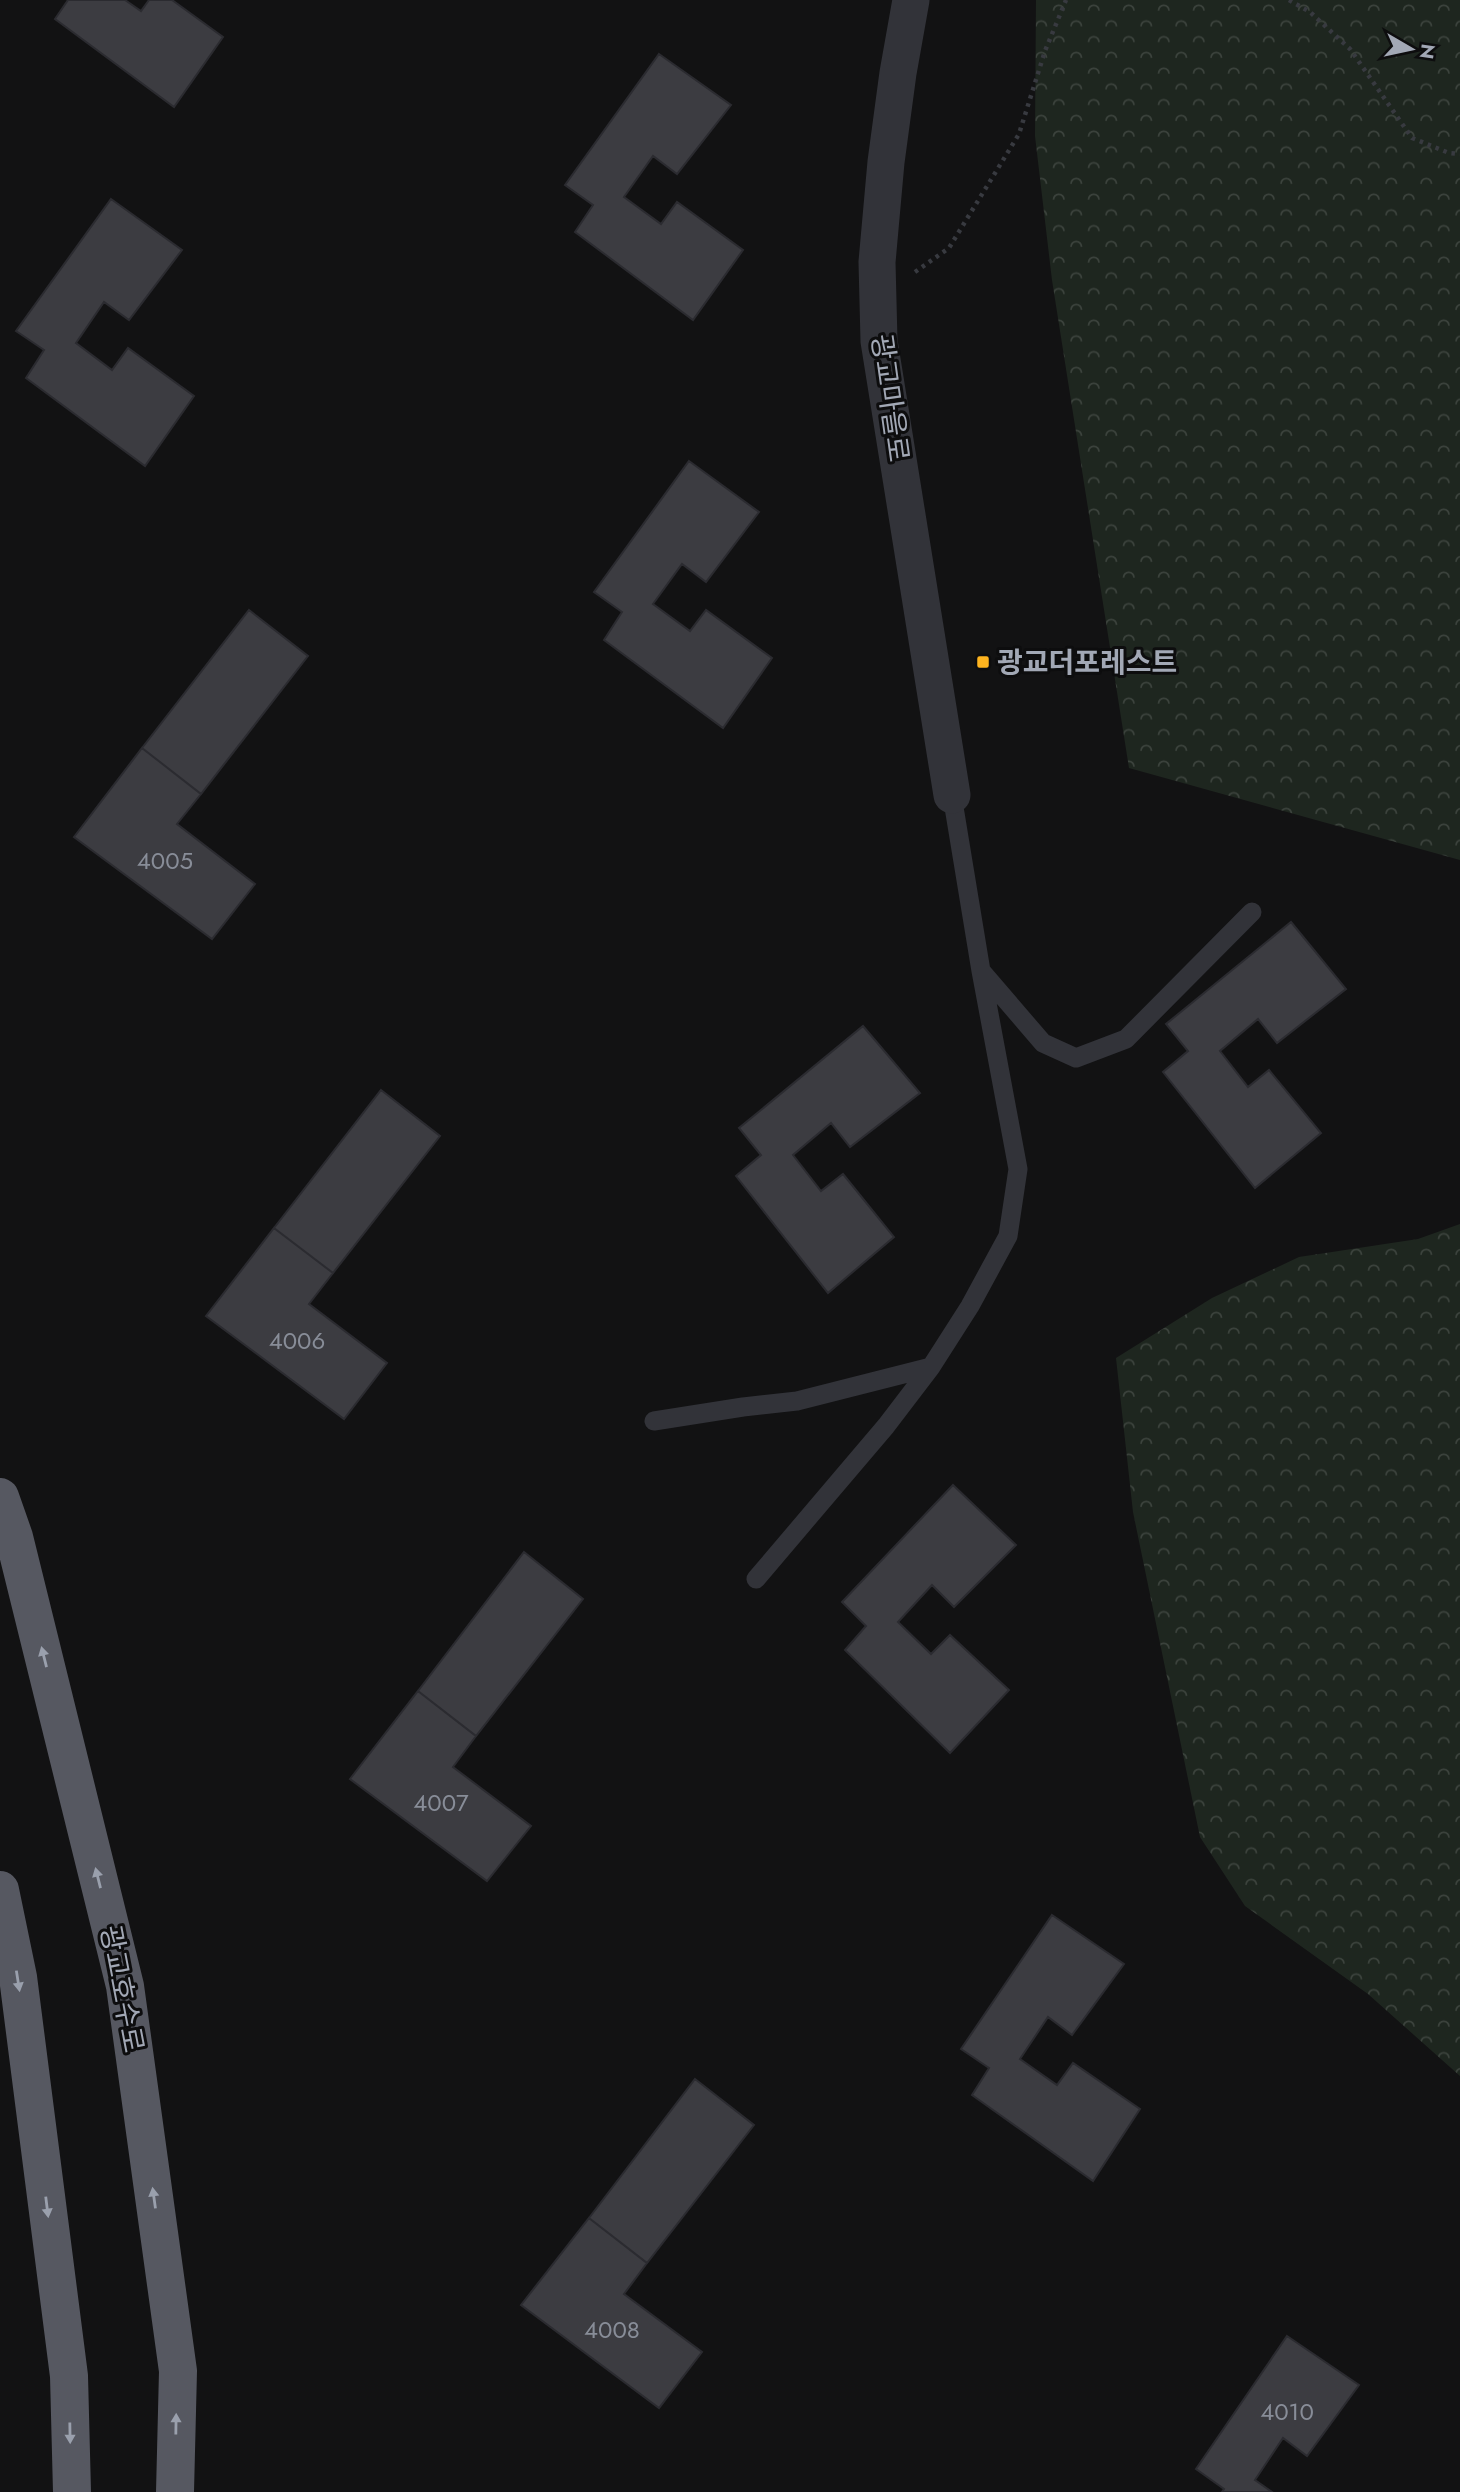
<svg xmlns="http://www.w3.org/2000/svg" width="1460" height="2492" font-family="Jost,'Noto Sans KR',sans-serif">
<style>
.forest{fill:url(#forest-crowns)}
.building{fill:#3c3c41;stroke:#2b2b30;stroke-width:2}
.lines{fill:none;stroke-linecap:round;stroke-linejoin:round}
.path{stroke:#383a40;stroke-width:4.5;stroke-dasharray:3.5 5;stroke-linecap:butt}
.service{stroke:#323339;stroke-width:19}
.minor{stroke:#323339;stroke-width:37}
.trunk{stroke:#565861;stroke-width:38}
.oneway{fill:#9aa0ad}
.poi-dot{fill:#feb41f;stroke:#0d0d0e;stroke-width:2.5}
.labels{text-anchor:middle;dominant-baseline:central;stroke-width:6;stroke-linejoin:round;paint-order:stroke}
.number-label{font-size:24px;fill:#888d98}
.street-label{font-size:28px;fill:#a2a8b5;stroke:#0d0d0e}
.poi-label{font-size:28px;font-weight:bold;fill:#a2a8b5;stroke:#0d0d0e;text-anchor:start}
</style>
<defs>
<pattern id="forest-crowns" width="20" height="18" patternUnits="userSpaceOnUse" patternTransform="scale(1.75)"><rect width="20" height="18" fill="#1e261f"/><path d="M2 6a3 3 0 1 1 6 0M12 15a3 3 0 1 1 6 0" fill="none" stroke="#3c433d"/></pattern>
</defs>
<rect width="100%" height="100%" fill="#121213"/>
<!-- forest -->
<path class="forest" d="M1036,0H1460V860L1129,768L1052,280L1035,136Z
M1460,1224V2076L1368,1994L1245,1906L1200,1837L1133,1512L1116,1358L1212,1298L1299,1257L1418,1239Z"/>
<!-- building -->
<path class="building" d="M68,0H125L141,11L149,0H172L223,37L174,107L55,19Z
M659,54L731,105L677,174L653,156L624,197L661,224L677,202L743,250L693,320L575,232L593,205L565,185Z
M111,199L182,250L129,320L104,302L76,343L112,370L128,348L194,396L145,466L26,378L44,350L16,331Z
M689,461L759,512L706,582L682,564L653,604L690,631L706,610L772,658L723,728L604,640L622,612L594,592Z
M249,610L308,656L201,794L142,748Z
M142,748L201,794L177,824L255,884L212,939L74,837Z
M1291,922L1346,989L1277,1043L1258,1019L1220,1051L1248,1087L1269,1070L1321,1133L1255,1188L1163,1072L1188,1051L1166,1024Z
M863,1026L920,1093L850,1147L831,1123L793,1155L821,1191L843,1174L894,1237L828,1293L736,1176L761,1155L739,1128Z
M381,1090L440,1136L333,1273L274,1228Z
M274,1228L333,1273L309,1304L387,1363L344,1419L206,1316Z
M953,1485L1016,1545L954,1607L932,1585L898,1622L931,1654L950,1635L1009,1690L950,1753L845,1650L866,1626L842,1602Z
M524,1552L583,1599L476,1736L418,1691Z
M418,1691L476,1736L453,1767L531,1826L487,1881L350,1779Z
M1052,1915L1124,1964L1072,2035L1048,2017L1020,2059L1057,2085L1073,2063L1140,2109L1093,2181L972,2095L989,2068L961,2049Z
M695,2079L754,2125L647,2263L589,2218Z
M589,2218L647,2263L624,2294L702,2352L659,2408L521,2305Z
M1287,2336L1359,2385L1307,2456L1283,2438L1255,2480L1272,2492H1222L1224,2489L1196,2469Z"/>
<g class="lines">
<!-- path -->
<path class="path" d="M1289,0L1310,12L1350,49L1412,138L1449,153L1460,154
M915,272L949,248L1019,134L1045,51L1066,0"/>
<!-- service -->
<path class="service" d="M982,972L1043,1043L1076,1058L1126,1039L1252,912
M654,1421L743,1407L797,1401L931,1367
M756,1579L886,1426L931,1367L970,1306L1008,1236L1018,1169L981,971L952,795"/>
<!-- minor -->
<path class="minor" d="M911,0L898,73L886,162L877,262L879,341L952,795"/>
<!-- trunk -->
<path class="trunk" d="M0,1497L14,1537L125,1986L178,2371L175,2492
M0,1890L18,1977L69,2376L72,2492"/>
</g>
<!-- one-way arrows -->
<defs><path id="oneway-solid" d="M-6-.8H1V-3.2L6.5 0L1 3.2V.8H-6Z" transform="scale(1.75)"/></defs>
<g class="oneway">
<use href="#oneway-solid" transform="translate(44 1657) rotate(-104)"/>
<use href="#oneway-solid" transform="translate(98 1878) rotate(-104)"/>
<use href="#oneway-solid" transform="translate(18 1981) rotate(81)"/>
<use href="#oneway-solid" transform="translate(154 2198) rotate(-98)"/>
<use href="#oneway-solid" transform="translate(47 2207) rotate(83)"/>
<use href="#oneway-solid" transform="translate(176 2424) rotate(-89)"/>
<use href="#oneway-solid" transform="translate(70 2433) rotate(89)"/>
</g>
<!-- markers -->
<rect class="poi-dot" x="976" y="655" width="14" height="14" rx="3.5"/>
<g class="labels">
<!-- number labels -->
<g class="number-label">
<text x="165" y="860">4005</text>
<text x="297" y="1340">4006</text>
<text x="441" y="1802">4007</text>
<text x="612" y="2329">4008</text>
<text x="1287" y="2411">4010</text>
</g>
<!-- street labels -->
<g class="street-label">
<text transform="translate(890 398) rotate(82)">광교마을로</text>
<text transform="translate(122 1989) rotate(79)">광교호수로</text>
</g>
<!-- poi labels -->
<g class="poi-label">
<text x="997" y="662">광교더포레스트</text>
</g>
</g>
<!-- north arrow -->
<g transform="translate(1411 49) rotate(99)" stroke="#0d0d0e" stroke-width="5" paint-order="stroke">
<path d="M0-5L12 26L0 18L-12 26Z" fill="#a2a8b5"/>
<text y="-10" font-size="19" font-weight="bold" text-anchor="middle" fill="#a2a8b5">N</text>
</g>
</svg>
